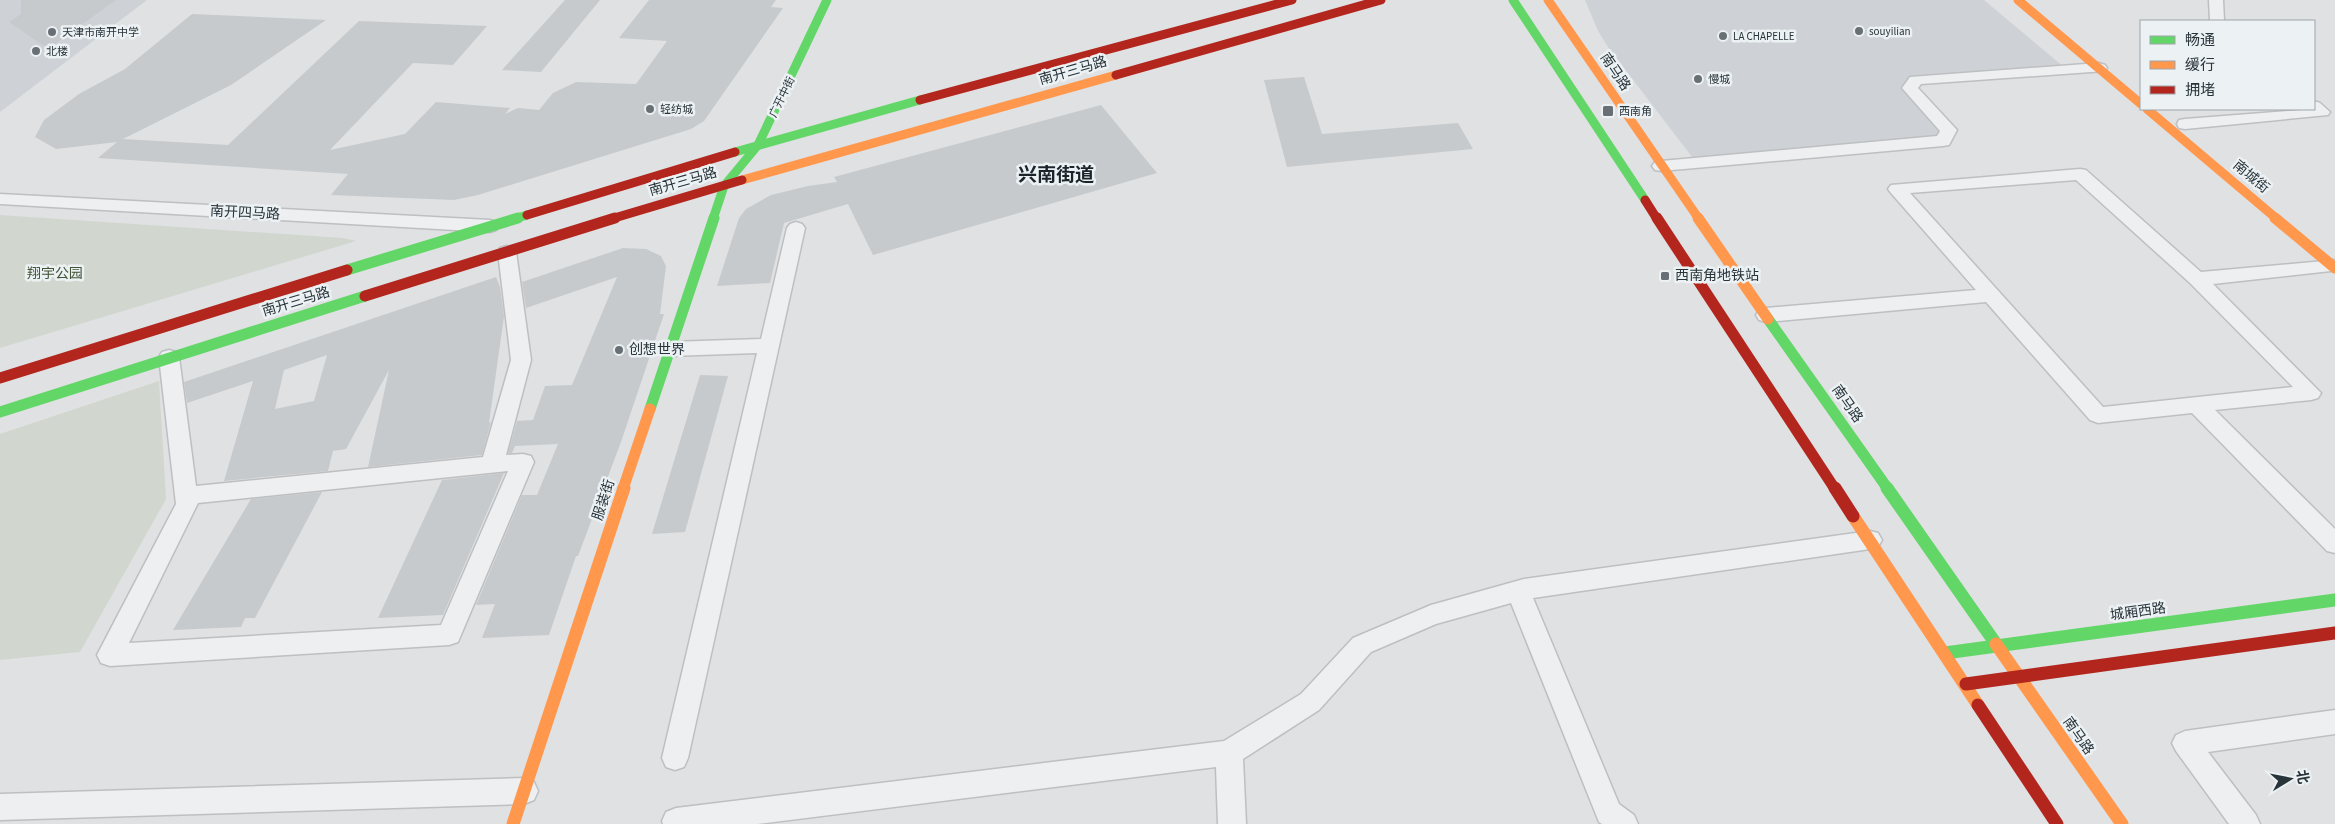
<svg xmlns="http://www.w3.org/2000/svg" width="2335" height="824" font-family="'Source Sans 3','Noto Sans SC',sans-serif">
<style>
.built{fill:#ced2d6}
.green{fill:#d1d7cf}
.building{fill:#c7cacc;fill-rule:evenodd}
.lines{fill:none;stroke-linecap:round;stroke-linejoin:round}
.street-casing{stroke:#bdbfc1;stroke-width:3}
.street{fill:#eeeff1;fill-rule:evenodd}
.fast-far2{stroke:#63d668;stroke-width:9}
.fast-far1{stroke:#63d668;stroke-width:11}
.fast{stroke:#63d668;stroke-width:13}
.slow-far2{stroke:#ff974d;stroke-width:9}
.slow-far1{stroke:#ff974d;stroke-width:11}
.slow{stroke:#ff974d;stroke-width:13}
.jam-far2{stroke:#b3261e;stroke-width:9}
.jam-far1{stroke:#b3261e;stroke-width:11}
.jam{stroke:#b3261e;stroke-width:13}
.poi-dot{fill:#687075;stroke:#ecf1f3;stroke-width:2}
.labels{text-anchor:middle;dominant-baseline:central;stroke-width:5;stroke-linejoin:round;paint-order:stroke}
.far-poi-label{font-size:11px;fill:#28333a;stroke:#ecf1f3;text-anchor:start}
.far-street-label{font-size:11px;fill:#28333a;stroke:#ecf1f3}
.street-label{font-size:14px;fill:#28333a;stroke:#ecf1f3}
.park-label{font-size:14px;fill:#435537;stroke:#ecf1f3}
.poi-label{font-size:14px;fill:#28333a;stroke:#ecf1f3;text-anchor:start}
.district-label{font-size:19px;font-weight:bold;fill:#1b242b;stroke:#ecf1f3}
</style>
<rect width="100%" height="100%" fill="#dfe1e3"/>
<!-- built -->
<path class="built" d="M0,0H147L0,112Z
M1585,0H1984L2065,68L1970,80L1904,85L1949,137L1692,157L1608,47L1598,31Z"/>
<!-- green -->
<path class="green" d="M0,215L343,238L356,241L0,348Z
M159,381L166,499L80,652L0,660V434Z"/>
<!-- building -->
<path class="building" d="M21,0H116L48,49L9,22L21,14Z
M565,0H600L541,72L502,70Z
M649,0H776L771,7L783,8L704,121L691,129L478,195L454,200L331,195L348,174L98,158L117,142L56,149L35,137L44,120L79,94L125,69L192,14L326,20L231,85L123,139L228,145L359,21L487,26L453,65L413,63L330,150L405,134L436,102L510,108L505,114L518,108L539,110L553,93L576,82L636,84L667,41L619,38Z
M1304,77L1322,134L1458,123L1473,149L1287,167L1264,80Z
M1101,105L1157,173L873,255L848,204L784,223L770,283L717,286L739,218L746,209L771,195L808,186L837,182L834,177Z
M623,248L646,249L661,256L666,266L660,314H664L621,442L578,556H576L549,635L482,638L495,604L476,605L522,495H537L558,444L515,446L512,453H508L517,421L533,420L545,386L572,385L617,277L526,308L522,282Z
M496,277L500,287L504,316L489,423L491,422L482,455L368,467L389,370L346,449L333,451L328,471L224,481L253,381L187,403L184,382ZM327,355L314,401L275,409L284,370Z
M700,375L728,376L685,532L652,534Z
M504,473L443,615L378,618L442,480Z
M322,492L255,618H245L241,627L173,630L251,499Z"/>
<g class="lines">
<defs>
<path id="street" d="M2209,0H2223L2224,21H2210Z
M2099,63L2105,65L2107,68L2105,71L1921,84L1918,88L1957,130L1949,145L1943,146L1661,171L1655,170L1652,166L1655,162L1661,161L1937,136L1940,131L1902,88L1910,77Z
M2314,101L2320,103L2330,112L2328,115L2185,129L2179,128L2177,124L2179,120L2185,119L2314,109Z
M2080,169L2086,170L2201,272L2335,260V270L2331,271L2213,284L2321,393L2318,398L2311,400L2215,410L2335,529V553L2327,551L2192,413L2098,423L2090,420L1986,302L1766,322L1759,320L1756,315L1759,310L1766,308L1976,290L1891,193L1888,189L1891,185ZM2076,180L2190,283L2293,387L2103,407L1910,193Z
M0,194L490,220L496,222L499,226L496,230L490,232L0,204Z
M796,222L802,224L805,228L688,758L684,767L675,770L666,767L662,758L757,353L670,356L663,354L660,349L663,344L670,342L761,339L787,228L790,224Z
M507,246L514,248L516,252L531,360L506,455L523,454L531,456L534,462L458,642L449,645L110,666L101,663L97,655L176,504L159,357L162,352L169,350L176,352L179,357L196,486L483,457L511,360L498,252L500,248ZM508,471L441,625L129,643L198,503Z
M1870,531L1878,533L1882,540L1878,547L1870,549L1533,598L1619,804L1634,815L1638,824H1602L1599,822L1511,603L1436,624L1371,652L1319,710L1243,759L1246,824H1218L1216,767L757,824H663L662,821L666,812L676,808L1224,741L1301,694L1353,638L1431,605L1524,579Z
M2335,710V734L2208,752L2256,815L2260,824H2229L2176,751L2172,743L2176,735L2185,731Z
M524,778L534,782L538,791L534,800L524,804L0,820V794Z"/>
</defs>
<!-- street casing -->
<use href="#street" class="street-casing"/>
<!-- street -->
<use href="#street" class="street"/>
<!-- fast-far2 -->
<path class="fast-far2" d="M1513,0L1645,200
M735,152L920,100
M514,219L527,215
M713,219L724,186L758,145L827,0"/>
<!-- fast-far1 -->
<path class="fast-far1" d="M347,270L518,218
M1768,319L1888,489
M650,409L714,218
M0,412L365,296"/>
<!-- fast -->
<path class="fast" d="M1887,488L1996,644
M1945,653L2335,600"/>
<!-- slow-far2 -->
<path class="slow-far2" d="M1548,0L1699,219
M2018,0L2141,104
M2147,109L2277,219
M742,180L1116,75"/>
<!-- slow-far1 -->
<path class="slow-far1" d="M1698,218L1768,319
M2275,218L2335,268
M623,489L650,409"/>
<!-- slow -->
<path class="slow" d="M1853,516L1978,705
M1996,644L2122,824
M513,824L624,488"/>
<!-- jam-far2 -->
<path class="jam-far2" d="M1116,75L1381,0
M920,100L1292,0
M1645,200L1657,219
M527,215L735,152
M611,219L742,180"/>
<!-- jam-far1 -->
<path class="jam-far1" d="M1657,218L1835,489
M365,296L615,218
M0,378L347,270"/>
<!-- jam -->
<path class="jam" d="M1835,488L1853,516
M1966,684L2335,633
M1978,705L2057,824"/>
</g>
<!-- markers -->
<g class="poi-dot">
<circle cx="1859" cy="31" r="5"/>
<circle cx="52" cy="32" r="5"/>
<circle cx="1723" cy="36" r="5"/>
<circle cx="36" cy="51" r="5"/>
<circle cx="1698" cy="79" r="5"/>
<circle cx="650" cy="109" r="5"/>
<rect x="1602" y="105" width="12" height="12" rx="2.5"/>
<rect x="1660" y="271" width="10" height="10" rx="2.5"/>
<circle cx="619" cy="350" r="5"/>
</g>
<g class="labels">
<!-- far-poi labels -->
<g class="far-poi-label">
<text x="1869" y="31">souyilian</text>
<text x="62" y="32">天津市南开中学</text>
<text x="1733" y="36">LA CHAPELLE</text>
<text x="46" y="51">北楼</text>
<text x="1708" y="79">慢城</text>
<text x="660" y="109">轻纺城</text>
<text x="1619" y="111">西南角</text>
</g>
<!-- far-street labels -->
<g class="far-street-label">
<text transform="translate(782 97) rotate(-64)">广开中街</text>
</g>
<!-- street labels -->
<g class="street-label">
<text transform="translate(1073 71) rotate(-16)">南开三马路</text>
<text transform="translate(1615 72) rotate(56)">南马路</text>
<text transform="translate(2251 177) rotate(40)">南城街</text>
<text transform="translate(683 182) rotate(-16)">南开三马路</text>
<text transform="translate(245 213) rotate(3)">南开四马路</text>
<text transform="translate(296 302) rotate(-17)">南开三马路</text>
<text transform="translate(1847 404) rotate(55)">南马路</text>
<text transform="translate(604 500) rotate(-72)">服装街</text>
<text transform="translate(2138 612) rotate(-8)">城厢西路</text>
<text transform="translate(2078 736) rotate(55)">南马路</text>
</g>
<!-- park labels -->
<g class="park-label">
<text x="55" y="274">翔宇公园</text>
</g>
<!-- poi labels -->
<g class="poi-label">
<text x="1675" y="276">西南角地铁站</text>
<text x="629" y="350">创想世界</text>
</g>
<!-- district labels -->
<g class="district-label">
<text x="1056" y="175">兴南街道</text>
</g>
</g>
<!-- legend -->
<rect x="2140" y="20" width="175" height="90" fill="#ecf1f3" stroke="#9ea5a9"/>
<rect x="2150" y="36" width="25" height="8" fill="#63d668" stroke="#9ea5a9"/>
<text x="2185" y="45" font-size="15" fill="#28333a">畅通</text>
<rect x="2150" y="61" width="25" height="8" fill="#ff974d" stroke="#9ea5a9"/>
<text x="2185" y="70" font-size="15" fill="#28333a">缓行</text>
<rect x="2150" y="86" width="25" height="8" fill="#b3261e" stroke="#9ea5a9"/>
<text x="2185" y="95" font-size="15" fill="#28333a">拥堵</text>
<!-- north arrow -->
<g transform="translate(2290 779) rotate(80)" stroke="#ecf1f3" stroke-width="4" paint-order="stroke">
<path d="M0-4L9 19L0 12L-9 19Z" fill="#28333a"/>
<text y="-8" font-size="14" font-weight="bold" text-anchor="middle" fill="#28333a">北</text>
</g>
</svg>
